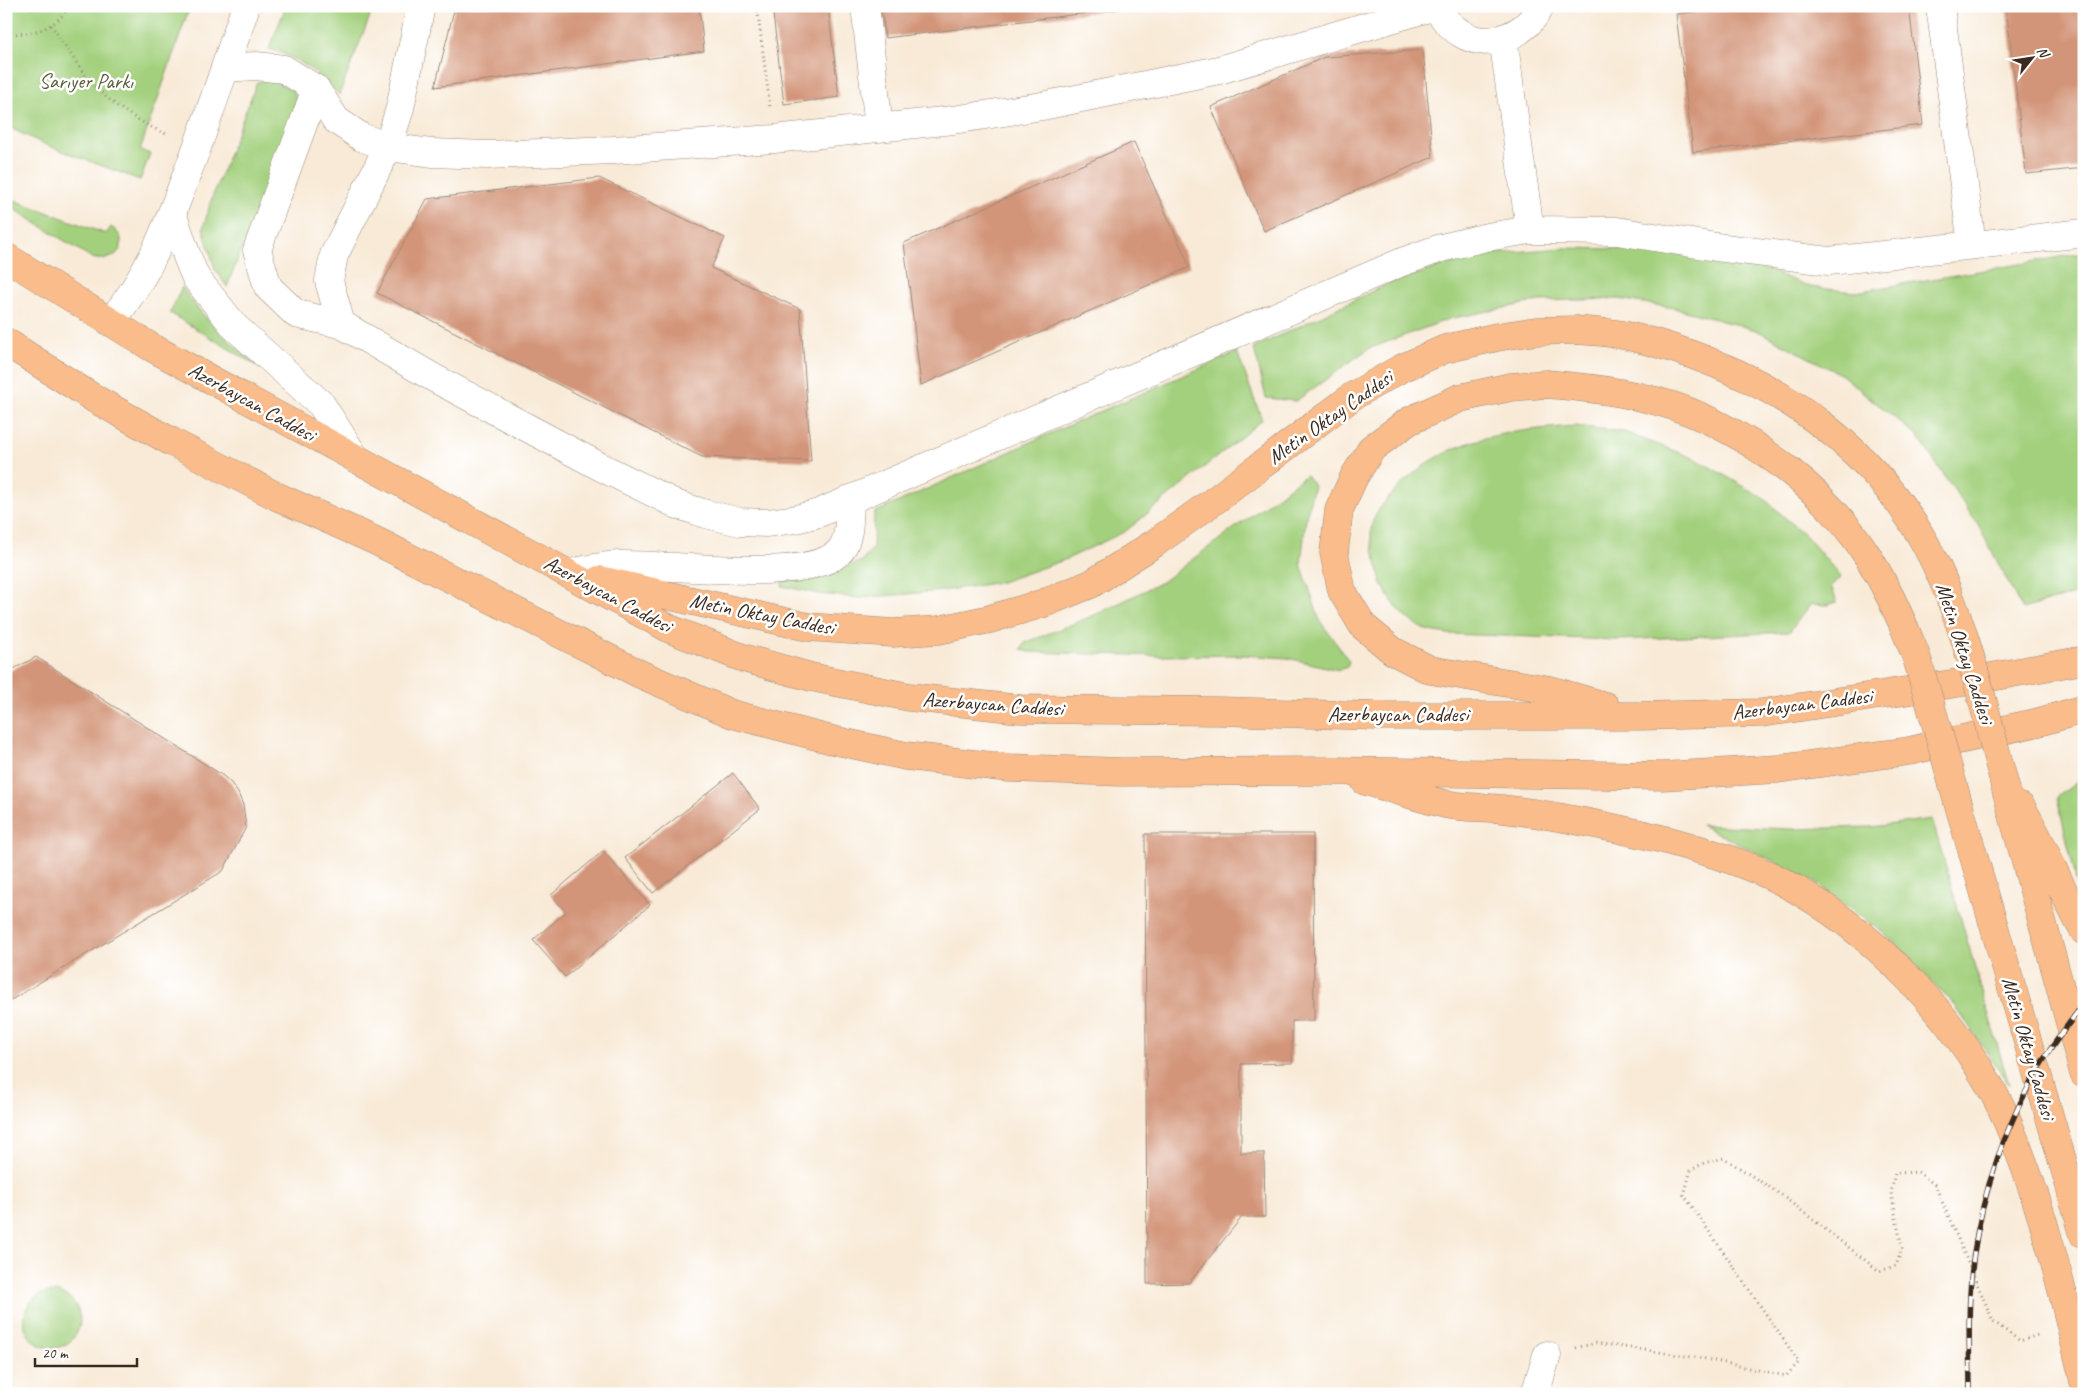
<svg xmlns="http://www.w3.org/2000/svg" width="2090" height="1400" font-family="Caveat,sans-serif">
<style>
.green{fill:#a3d07d;stroke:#6f7d4e}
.building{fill:#d39579}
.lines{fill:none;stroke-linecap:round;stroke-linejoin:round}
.minor-casing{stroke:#9a8a7a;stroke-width:29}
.major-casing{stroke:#9a8a7a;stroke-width:29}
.path{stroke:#9a8a7a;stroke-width:3;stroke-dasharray:1 4;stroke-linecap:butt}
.minor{stroke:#fff;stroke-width:28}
.major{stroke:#fabc8b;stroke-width:28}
.rail-casing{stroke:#3b2a1e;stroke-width:5.5}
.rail{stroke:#fff;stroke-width:4;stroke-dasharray:11;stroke-linecap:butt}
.major-bridge-casing{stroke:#9a8a7a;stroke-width:29;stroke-linecap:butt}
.major-bridge{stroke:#fabc8b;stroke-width:28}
.labels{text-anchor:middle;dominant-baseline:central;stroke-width:5;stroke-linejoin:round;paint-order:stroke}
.park-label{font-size:21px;fill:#5a5c3a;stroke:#fff}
.street-label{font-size:21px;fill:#3b2a1e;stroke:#fff}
</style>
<rect width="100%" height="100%" fill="#fff"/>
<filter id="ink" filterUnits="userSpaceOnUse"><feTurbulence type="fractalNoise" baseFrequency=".02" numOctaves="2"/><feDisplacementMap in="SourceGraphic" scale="10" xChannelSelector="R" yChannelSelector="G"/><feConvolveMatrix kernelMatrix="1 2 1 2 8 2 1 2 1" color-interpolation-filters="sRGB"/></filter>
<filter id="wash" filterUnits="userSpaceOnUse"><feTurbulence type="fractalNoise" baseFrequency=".0096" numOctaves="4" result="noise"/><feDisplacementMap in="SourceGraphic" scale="20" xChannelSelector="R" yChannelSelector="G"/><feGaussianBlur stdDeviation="1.12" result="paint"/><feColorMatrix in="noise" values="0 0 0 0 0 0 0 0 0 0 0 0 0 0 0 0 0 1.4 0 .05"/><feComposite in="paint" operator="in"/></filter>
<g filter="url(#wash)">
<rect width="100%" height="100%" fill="#f8ead7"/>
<!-- green -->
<path class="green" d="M6,6H190L140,150L150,154L140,180L46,145L6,126Z
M286,6H374L339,95C319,73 298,57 269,49Z
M270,79L294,91L297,104L227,287L215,269L203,228L212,198L257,82Z
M6,197L106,234L111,227C133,241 117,265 92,258L6,204Z
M1562,248L1678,250L1741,260L1811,287L1856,292L2084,253V592L2022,609L1978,525L1918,437L1842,375L1756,330L1674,308L1619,299L1539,301L1449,319L1368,349L1296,401L1266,398L1254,348L1387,284L1478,255Z
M182,287C206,322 229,342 262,369L170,313Z
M1237,352L1262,420L1126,531L1067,559L1001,582L942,591L859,598L820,594L782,586V578L828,573L862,561L873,548L874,513L1042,437Z
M1576,426L1624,432L1696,459L1762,497L1806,536L1841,577L1831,586L1837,602L1828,605L1811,604L1789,632L1619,640L1448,634C1441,633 1433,632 1426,630C1407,623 1384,596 1380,577C1377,564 1372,549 1371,536C1370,518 1381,506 1393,493C1445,437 1504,431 1576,426Z
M1306,475L1314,485L1306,518L1301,564L1320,621L1349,661L1347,667L1339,670L1288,658L1243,655L1162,656L1029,652L1021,649L1025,643L1097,614L1162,582Z
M2084,777V905L2081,901L2057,797Z
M1932,819L2009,1085L1955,1006L1890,938L1813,881L1701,825L1790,829L1872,827Z
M24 1320a28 28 0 1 1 56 0a28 28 0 1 1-56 0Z"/>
<g id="blocks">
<!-- building -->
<path class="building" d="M455,6H699L704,51L435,87Z
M772,6H828L839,97L784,104Z
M881,6H1136V7L885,38Z
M1745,6H1909L1923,125L1693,152L1676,14Z
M2006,6H2084V168L2026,174Z
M1423,50L1433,157L1264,231L1211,107L1325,57Z
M1134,142L1190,267L921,385L904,243Z
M599,178L725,238L711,268L800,309L811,461L702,457L377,293L427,199Z
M36,657L222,775L231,783L238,793L243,805L246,827L223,871L6,1003V673Z
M733,773L760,809L653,893L625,858Z
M1145,834H1313L1314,1021H1292V1063L1241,1064V1153H1264L1265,1217H1242L1189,1283L1147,1284Z
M603,851L650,905L565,977L533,940L566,912L551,895Z"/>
</g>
</g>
<g filter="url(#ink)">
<use href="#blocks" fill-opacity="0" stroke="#9a8a7a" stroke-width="1"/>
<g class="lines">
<defs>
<path id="minor" d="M421,6L400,108L388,147L334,255L329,281L341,324L434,378L601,467L678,505L706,514L740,522L767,523L796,519L819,513L1402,262L1441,248L1487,237L1530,230L1617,231L1716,247L1829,261L2084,233
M865,6L879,127
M1435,6C1443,17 1450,27 1462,34C1490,51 1528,34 1540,6
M1940,6L1972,245
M1503,38L1530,230
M225,68L256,66L284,69L316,89L336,120L361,137L388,147L432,153L487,155L613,150L774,139L953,120L1042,106L1219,70L1435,6
M316,89L257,250L268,287L296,314L341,324
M172,213L188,259L196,278L235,327L321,404L356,459
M110,322C148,278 168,225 188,171C209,117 227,61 246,6
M569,573C585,570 602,566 618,565C666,563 804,584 838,553C851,541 849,516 850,499
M1535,1394L1547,1355"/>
<path id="major" d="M6,257L151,347L670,629L743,658L811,677L909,697L1020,709L1219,711L1376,716H1638L1762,713L1964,682L2084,660
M6,342L95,399L172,442L276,496L376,541L640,674L732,714L828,739L906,756L1009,768L1122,772L1330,771L1662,776L1778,769L1909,751L2039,722L2084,709
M1546,384L1511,387L1460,398L1409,421L1372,448L1354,477L1339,510L1334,553L1342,591L1363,626L1393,651L1430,670L1550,690L1605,706
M599,580L808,627L893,633L939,630L990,619L1044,603L1091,584L1155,543L1218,498L1353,396L1400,369L1445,349L1497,337L1536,331L1576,330
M1365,781C1391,788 1418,798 1445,804C1463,808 1483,807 1502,809C1556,815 1612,827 1666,840C1706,851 1746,863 1783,882C1873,930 1956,1017 2001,1107C2007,1120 2012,1133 2017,1146C2047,1222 2065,1302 2084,1381
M2005,786L2084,1074
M1959,806L2084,1235
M2021,807C2045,847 2061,890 2084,931"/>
</defs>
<!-- minor casing -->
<use href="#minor" class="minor-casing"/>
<!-- major casing -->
<use href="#major" class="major-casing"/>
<!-- path -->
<path class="path" d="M757,6L770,107
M51,25C62,41 73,58 84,74C104,100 139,123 169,135
M6,33C31,36 56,29 69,6
M1576,1348L1596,1343L1706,1359L1786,1376L1799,1362L1684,1195L1691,1170L1704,1163L1724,1158L1780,1194L1879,1271L1896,1266L1902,1248L1891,1193L1895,1173L1918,1172L1935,1185L1993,1321L2020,1341L2041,1334"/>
<!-- minor -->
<use href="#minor" class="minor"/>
<!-- major -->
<use href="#major" class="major"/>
<defs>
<path id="rail" d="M1970,1394C1970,1361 1968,1328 1970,1295C1973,1223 1997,1145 2031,1082C2045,1054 2065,1029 2084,1003"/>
</defs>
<!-- rail casing -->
<use href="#rail" class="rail-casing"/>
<!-- rail -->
<use href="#rail" class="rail"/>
<defs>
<path id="major-bridge" d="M1576,330C1589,331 1604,332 1617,334C1642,338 1666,346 1690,354C1789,389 1875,452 1926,545C1966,620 1983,705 2005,786
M1546,384C1595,388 1644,394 1690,412C1759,440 1830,495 1869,558C1886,586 1900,616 1912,646C1919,661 1922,678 1927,693C1938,730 1948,768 1959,806"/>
</defs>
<!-- major-bridge casing -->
<use href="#major-bridge" class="major-bridge-casing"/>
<!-- major-bridge -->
<use href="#major-bridge" class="major-bridge"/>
</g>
</g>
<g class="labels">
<!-- park labels -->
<g class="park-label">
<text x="86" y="81">Sarıyer Parkı</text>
</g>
<!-- street labels -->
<g class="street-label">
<text transform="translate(252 402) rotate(29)">Azerbaycan Caddesi</text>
<text transform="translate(1330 417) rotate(-35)">Metin Oktay Caddesi</text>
<text transform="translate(608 594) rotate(28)">Azerbaycan Caddesi</text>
<text transform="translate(762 614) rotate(11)">Metin Oktay Caddesi</text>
<text transform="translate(1965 653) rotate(72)">Metin Oktay Caddesi</text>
<text transform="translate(993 704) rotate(4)">Azerbaycan Caddesi</text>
<text transform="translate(1802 704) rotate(-7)">Azerbaycan Caddesi</text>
<text x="1398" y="714">Azerbaycan Caddesi</text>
<text transform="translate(2029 1048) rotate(74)">Metin Oktay Caddesi</text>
</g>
</g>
<!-- margin -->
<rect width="2090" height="1400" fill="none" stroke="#fff" stroke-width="25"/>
<!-- north arrow -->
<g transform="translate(2032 58) rotate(60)" stroke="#ffffff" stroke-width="4" paint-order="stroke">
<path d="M0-4L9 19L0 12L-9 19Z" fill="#3b2a1e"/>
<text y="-8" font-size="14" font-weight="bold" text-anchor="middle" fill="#3b2a1e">N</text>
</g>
<!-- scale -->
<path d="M35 1358v8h102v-8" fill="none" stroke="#3b2a1e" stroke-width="2.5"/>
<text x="42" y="1358" font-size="15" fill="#3b2a1e" stroke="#ffffff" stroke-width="4" paint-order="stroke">20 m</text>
</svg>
